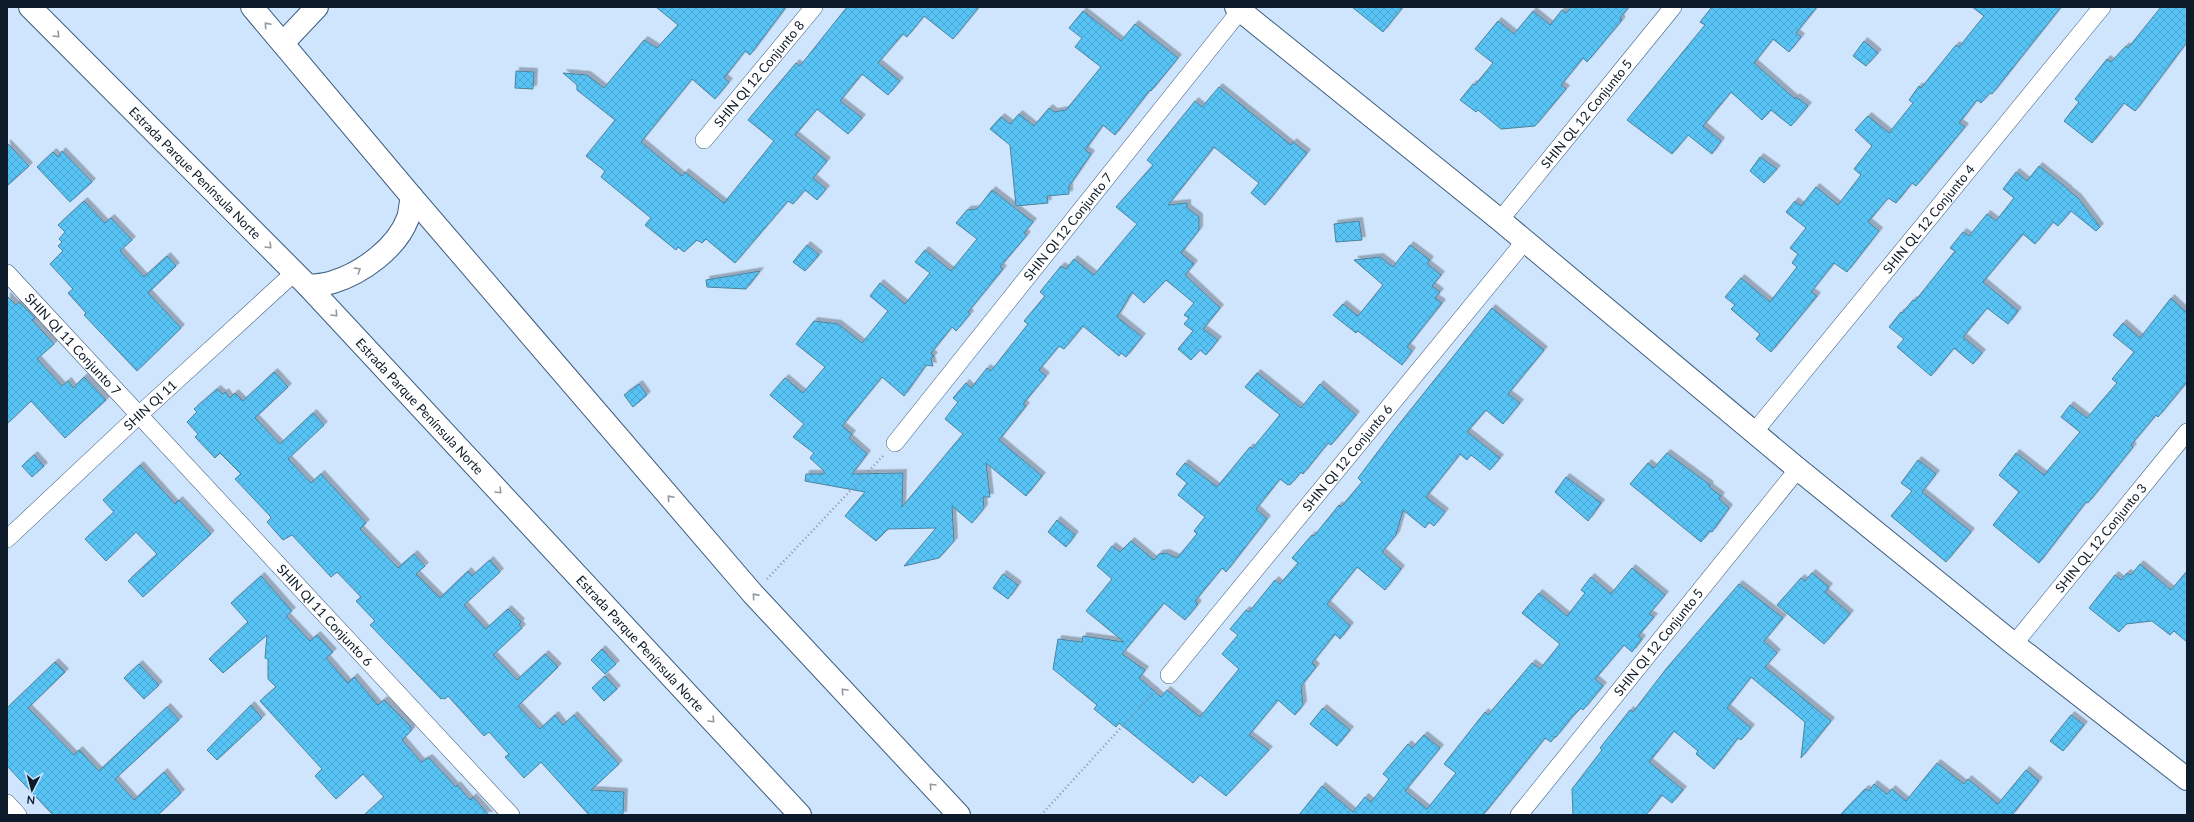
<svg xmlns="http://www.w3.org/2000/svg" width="2194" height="822" font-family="Lato,sans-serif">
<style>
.building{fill:url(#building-cross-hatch);stroke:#4d819b;filter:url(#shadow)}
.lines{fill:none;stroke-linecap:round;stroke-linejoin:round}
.minor-casing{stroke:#3d5d80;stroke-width:18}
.tertiary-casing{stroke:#3d5d80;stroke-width:24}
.secondary-casing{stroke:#3d5d80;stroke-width:24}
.path{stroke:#8496ab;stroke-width:2.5;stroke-dasharray:1 3;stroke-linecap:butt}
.minor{stroke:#fff;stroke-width:17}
.tertiary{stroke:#fff;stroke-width:22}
.secondary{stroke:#fff;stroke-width:22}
.oneway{stroke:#92989f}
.labels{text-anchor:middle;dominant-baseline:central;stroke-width:3;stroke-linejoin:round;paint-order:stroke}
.street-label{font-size:13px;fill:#0d1a29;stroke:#cfe4fd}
</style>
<defs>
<pattern id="building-cross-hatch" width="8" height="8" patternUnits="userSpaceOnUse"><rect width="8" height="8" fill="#58c4f6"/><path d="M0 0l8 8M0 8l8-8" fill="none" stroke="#4ba8d3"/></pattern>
<filter id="shadow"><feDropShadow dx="3.5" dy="-3.5" stdDeviation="0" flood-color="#0004"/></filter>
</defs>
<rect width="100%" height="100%" fill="#cfe4fd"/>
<!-- building -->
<path class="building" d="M656,7H786L750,55L745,51L724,78L729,82L715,99L692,79L641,142L682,176L685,172L724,203L774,141L748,120L796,63L800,66L847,7H979L953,39L924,16L907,37L903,34L878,63L900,81L888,95L862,74L840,101L862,118L848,134L817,109L795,135L827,161L813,178L826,189L817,200L805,190L793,204L788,201L735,263L706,239L702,243L697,240L684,252L678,247L676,250L645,225L651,218L601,177L605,171L586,156L615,120L577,90V85L563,73L587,75L604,88L644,40L657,48L678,25Z
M1352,7H1403L1383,32Z
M1571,7H1629L1620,18L1622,20L1587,62L1583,58L1561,85L1566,89L1535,126L1501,129L1478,110L1476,112L1460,100L1473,84L1475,85L1493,63L1475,49L1498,21L1514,34L1533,11L1550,25L1562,10L1566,13Z
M1712,7H1817L1796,33L1801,37L1789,52L1773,39L1754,63L1795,99L1796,97L1808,106L1791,126L1771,110L1762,120L1731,92L1703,126L1721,141L1712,154L1688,135L1672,154L1627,120L1705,25L1700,22Z
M1972,7H2061L1992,94L1990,93L1981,103L1977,100L1959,123L1965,127L1916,186L1912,183L1896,203L1888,198L1868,222L1879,231L1847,272L1834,263L1811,292L1817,296L1771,352L1756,339L1760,334L1731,309L1735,305L1725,297L1741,278L1770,302L1797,267L1792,263L1798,254L1790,248L1806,228L1786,212L1795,201L1801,206L1816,187L1838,205L1861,175L1854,169L1872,146L1855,130L1868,116L1889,133L1913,103L1909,100L1919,86L1921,88L1956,45L1959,47L1984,16Z
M2161,7H2187V42L2136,110L2135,111L2124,103L2092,143L2064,121L2079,102L2075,99L2107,59L2111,62L2126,46L2128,48Z
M1083,11L1121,41L1135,24L1178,58L1151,91L1150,90L1115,135L1103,125L1085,150L1091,154L1069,186V194L1047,196L1048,203L1016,206L1010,145L990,129L1001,117L1010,124L1019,114L1034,126L1049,108L1054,112L1066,110L1101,67L1075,47L1082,38L1069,28Z
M1864,41L1878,53L1866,66L1853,56Z
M516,71L534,72L533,89L515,88Z
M1219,87L1291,145L1293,142L1307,153L1265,205L1251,193L1259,183L1214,147L1168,205L1187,203V208L1199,217V230L1181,253L1194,264L1185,275L1220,308L1203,329L1218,340L1206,355L1200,350L1191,360L1178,349L1193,331L1184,324L1189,318L1184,315L1194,303L1166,280L1144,303L1132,292L1117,317L1142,337L1126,357L1121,353L1119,356L1083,326L1064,349L1059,346L1039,370L1046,376L1023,404L1026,406L999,440L1042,476L1026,496L986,463L990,497H983L984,508L972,523L952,506L954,541L939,558L904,566L936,528L888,529L876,541L845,516L865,492L805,481L806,474H824V471L810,458L814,453L793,437L804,424L770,395L785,378L803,393L825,367L796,344L814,321L838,324L862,343L888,311L870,296L880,283L905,304L930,273L915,262L925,250L951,271L977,239L956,223L967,210L977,209L992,190L1033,222L1024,233L1027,235L1000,267L1003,269L968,312L970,314L956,331L952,327L931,353L934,356L931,359L933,366L926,365L904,396L882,377L842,426L852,434L849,438L867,454L852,474L903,473L902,507L963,434L945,419L958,402L953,398L966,383L971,388L987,368L991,371L1028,324L1024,321L1045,296L1040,292L1061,266L1066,269L1074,259L1094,275L1137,224L1116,207L1153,165L1147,160L1195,101L1202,107Z
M7,143L29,166L7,186Z
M62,151L92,182L70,202L37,167L53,152L58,157Z
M1760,157L1777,169L1764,183L1750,171Z
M2039,166L2069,190H2068L2078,198L2100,227L2096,231L2071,211L2058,226L2053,222L2035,244L2023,234L1983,282L2018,311L2008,324L1987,308L1963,337L1982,353L1973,364L1954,348L1931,376L1897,347L1904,339L1889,327L1901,312L1902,313L1913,300L1915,301L1955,251L1950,248L1963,232L1969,236L1987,214L1996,221L2014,198L2003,189L2016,172L2027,181Z
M84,201L105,223L111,218L132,240L120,251L144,277L167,256L176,266L148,293L181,328L137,371L84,315L86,313L68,293L73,289L50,264L63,251L58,246L62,242L59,239L65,232L58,225Z
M1359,221L1362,240L1336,242L1334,224Z
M807,245L819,255L805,271L793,262Z
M1410,245L1430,260L1427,264L1441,275L1432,286L1440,292L1435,298L1442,303L1407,347L1412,351L1402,365L1358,331L1356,333L1333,315L1343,304L1358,316L1383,285L1354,260L1380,257L1393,267Z
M760,271L746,289L707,287L706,280Z
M7,296L16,305L19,302L35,318L32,320L54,344L37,359L62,386L68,381L73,388L84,377L106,400L65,438L31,401L7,424Z
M2171,298L2187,313V382L2158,417L2156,415L2131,445L2133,447L2088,503L2086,502L2039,563L1993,525L2019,492L1999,475L2016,453L2044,475L2080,432L2061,417L2070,405L2087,418L2117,383L2112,379L2134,352L2113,335L2123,323L2140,338Z
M1492,308L1544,350L1508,394L1520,403L1503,424L1486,410L1467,432L1500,458L1490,470L1471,455L1467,460L1460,454L1426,497L1445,512L1434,526L1429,522L1425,528L1403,510L1396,535L1382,552L1401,569L1385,590L1357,567L1327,604L1350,626L1340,639L1335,634L1312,663L1316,667L1301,686L1303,705L1295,715L1278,700L1249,735L1269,750L1226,796L1200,775L1193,783L1119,723L1116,727L1094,709L1097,705L1053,669L1058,639L1082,642L1083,636L1124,642L1086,611L1112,579L1097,566L1112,546L1120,552L1131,541L1154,560L1159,554L1166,553L1177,558L1197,534L1194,531L1205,517L1178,495L1187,483L1176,474L1185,463L1217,487L1250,447L1252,449L1280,415L1245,387L1257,373L1301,408L1320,384L1356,415L1331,445L1328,443L1303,474L1301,472L1291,484L1288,485L1280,479L1256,509L1267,519L1226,572L1222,568L1195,601L1198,604L1185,620L1164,603L1122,654L1145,670L1139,678L1161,697L1167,690L1200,717L1239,669L1222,654L1238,635L1230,629L1246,610L1249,612L1275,580L1280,584L1298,563L1292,558L1312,535L1314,536L1339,505L1341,507L1351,495L1362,482L1358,478L1392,433Z
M274,372L288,387L255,418L280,444L313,413L324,425L288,459L311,483L321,474L366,523L360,529L398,568L414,554L425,566L416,574L440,598L468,571L472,576L490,560L500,572L464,605L486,629L508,609L521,622L519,624L522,628L493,655L517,680L545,654L558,667L518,706L540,729L555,715L563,725L574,715L619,764L591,790L624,792L623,815H589L541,762L524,778L505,757L509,754L489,732L484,736L448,696L445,699L443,698L441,699L370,625L375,621L356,601L361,597L337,572L331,577L292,535L283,540L267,522L271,518L270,516L235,479L241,474L220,453L215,458L195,437L198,434L187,422L197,412L194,409L217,389L223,394L225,392L230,398L235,393L243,401Z
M639,384L647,395L633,407L624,395Z
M1667,453L1710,485L1709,487L1721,496L1719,499L1729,508L1712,532L1710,531L1701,542L1630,484L1648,463L1654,468Z
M34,455L44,466L32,477L22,466Z
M1918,460L1936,474L1922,492L1971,532L1946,562L1891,516L1912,491L1901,483Z
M140,465L175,504L179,500L211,534L143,597L128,581L157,554L136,532L106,561L85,539L114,512L103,500Z
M1566,477L1601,503L1588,521L1555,492Z
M1057,520L1075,535L1066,547L1048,532Z
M2140,564L2171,590L2187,571V642L2174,631L2170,635L2152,621L2126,624L2119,632L2089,608L2115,575L2121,580L2127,573L2131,575Z
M1632,568L1665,595L1649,614L1654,617L1638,636L1642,639L1632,652L1624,645L1595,679L1603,686L1583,710L1581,708L1572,717L1556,737L1555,736L1551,742L1545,738L1483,815H1299L1322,786L1353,812L1365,797L1371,802L1389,779L1383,774L1408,744L1412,748L1424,735L1440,748L1405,791L1427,809L1456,773L1444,764L1485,712L1488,715L1532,663L1540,669L1560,644L1522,613L1539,593L1567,616L1585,593L1581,590L1591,577L1611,594Z
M1812,573L1829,587L1825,592L1850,614L1824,644L1777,605L1801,578L1805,581Z
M1003,574L1018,585L1008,599L993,588Z
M261,576L292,611L286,616L310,641L317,635L333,652L326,658L348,683L354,677L378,705L384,700L411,727V731L402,740L421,762L429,758L456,787L457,785L470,800L473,797L489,815H364L384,797L363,774L336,799L315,776L322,769L260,701L276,687L268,679V659L265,658L267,635L223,673L209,659L248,622L231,603Z
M1739,584L1783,618L1764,641L1777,653L1765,667L1831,721L1801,758L1805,722L1751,677L1727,708L1751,728L1741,740L1738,738L1714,769L1696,754L1698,751L1674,731L1649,762L1683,790L1672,803L1662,795L1646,815H1573L1572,789L1602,750L1600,748L1630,710L1633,712L1666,669Z
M602,649L616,664L605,674L591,660Z
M55,662L65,672L28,708L74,755L79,750L99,771L167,707L179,720L115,779L134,800L164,772L181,793L158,815H53L7,766V708Z
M139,664L159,685L144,699L124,678Z
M605,676L617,689L604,701L592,688Z
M251,705L262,718L217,760L207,750Z
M1323,708L1350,730L1337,746L1310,724Z
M2071,715L2084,725L2063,751L2050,741Z
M1937,763L1964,784L1968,779L1998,804L2026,770L2039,781L2012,815H1840L1865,789L1869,791L1874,784L1887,794L1892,789L1906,801Z"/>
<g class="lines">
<defs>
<g id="minor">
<path id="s1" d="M704,140L814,7"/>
<path id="s2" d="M1500,220L1673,7"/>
<path id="s3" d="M7,273L511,815"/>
<path id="s4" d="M1755,431L2102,7"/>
<path id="s5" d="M895,443L1243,7"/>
<path id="s6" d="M7,539L140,414L295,272"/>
<path id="s7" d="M2014,644L2187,432"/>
<path id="s8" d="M1169,675L1525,241"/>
<path d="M7,803L18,815"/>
<path id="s9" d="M1519,815L1798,469"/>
</g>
<path id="tertiary" d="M1236,7L1500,220L1798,469L2014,644L2187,779
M283,43L317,7"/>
<g id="secondary">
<path id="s10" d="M30,7L308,286L800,815"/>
<path d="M252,7L412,197L753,594L959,815"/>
<path d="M308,286C316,285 325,285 333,282C362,273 397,248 408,218C410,212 410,204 412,197"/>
</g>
</defs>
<!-- minor casing -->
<use href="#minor" class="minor-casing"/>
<!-- tertiary casing -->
<use href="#tertiary" class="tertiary-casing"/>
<!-- secondary casing -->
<use href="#secondary" class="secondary-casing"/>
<!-- path -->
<path class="path" d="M767,579L883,456
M1041,815L1158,687"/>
<!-- minor -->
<use href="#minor" class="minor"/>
<!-- tertiary -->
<use href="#tertiary" class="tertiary"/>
<!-- secondary -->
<use href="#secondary" class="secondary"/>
</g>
<!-- one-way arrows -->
<defs><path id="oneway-chevron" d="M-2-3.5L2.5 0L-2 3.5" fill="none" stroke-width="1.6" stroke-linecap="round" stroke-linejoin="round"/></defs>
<g class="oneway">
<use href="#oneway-chevron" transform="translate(267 25) rotate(-131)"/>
<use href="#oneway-chevron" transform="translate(57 35) rotate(45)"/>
<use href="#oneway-chevron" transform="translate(269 246) rotate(45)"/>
<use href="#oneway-chevron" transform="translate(358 270) rotate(-32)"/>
<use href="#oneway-chevron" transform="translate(335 314) rotate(47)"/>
<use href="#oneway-chevron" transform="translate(499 491) rotate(47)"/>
<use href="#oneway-chevron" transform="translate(670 498) rotate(-131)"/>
<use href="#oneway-chevron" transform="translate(755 596) rotate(-132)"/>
<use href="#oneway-chevron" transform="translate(844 691) rotate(-133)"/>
<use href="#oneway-chevron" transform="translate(712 720) rotate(47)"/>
<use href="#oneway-chevron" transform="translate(932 786) rotate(-133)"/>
</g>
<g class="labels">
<!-- street labels -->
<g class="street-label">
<text stroke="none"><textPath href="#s1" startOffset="86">SHIN QI 12 Conjunto 8</textPath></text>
<text stroke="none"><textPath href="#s2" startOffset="137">SHIN QL 12 Conjunto 5</textPath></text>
<text stroke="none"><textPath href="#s10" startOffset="234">Estrada Parque Península Norte</textPath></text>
<text stroke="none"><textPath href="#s4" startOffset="274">SHIN QL 12 Conjunto 4</textPath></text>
<text stroke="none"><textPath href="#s5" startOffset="277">SHIN QI 12 Conjunto 7</textPath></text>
<text stroke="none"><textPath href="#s3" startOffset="97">SHIN QI 11 Conjunto 7</textPath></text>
<text stroke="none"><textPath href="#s6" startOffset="196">SHIN QI 11</textPath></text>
<text stroke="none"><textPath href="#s10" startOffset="558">Estrada Parque Península Norte</textPath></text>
<text stroke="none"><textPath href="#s8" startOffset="281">SHIN QI 12 Conjunto 6</textPath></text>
<text stroke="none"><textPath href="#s7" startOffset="137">SHIN QL 12 Conjunto 3</textPath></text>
<text stroke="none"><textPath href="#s3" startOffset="467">SHIN QI 11 Conjunto 6</textPath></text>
<text stroke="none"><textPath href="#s9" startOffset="222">SHIN QI 12 Conjunto 5</textPath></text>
<text stroke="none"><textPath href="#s10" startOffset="882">Estrada Parque Península Norte</textPath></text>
</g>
</g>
<!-- border -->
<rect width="2194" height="822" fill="none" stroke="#0d1a29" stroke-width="16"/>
<!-- north arrow -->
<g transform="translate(32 790) rotate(186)" stroke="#cfe4fd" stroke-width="3" paint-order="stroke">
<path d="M0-3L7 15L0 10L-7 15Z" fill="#0d1a29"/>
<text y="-6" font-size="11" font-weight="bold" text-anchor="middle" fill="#0d1a29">N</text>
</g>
</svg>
